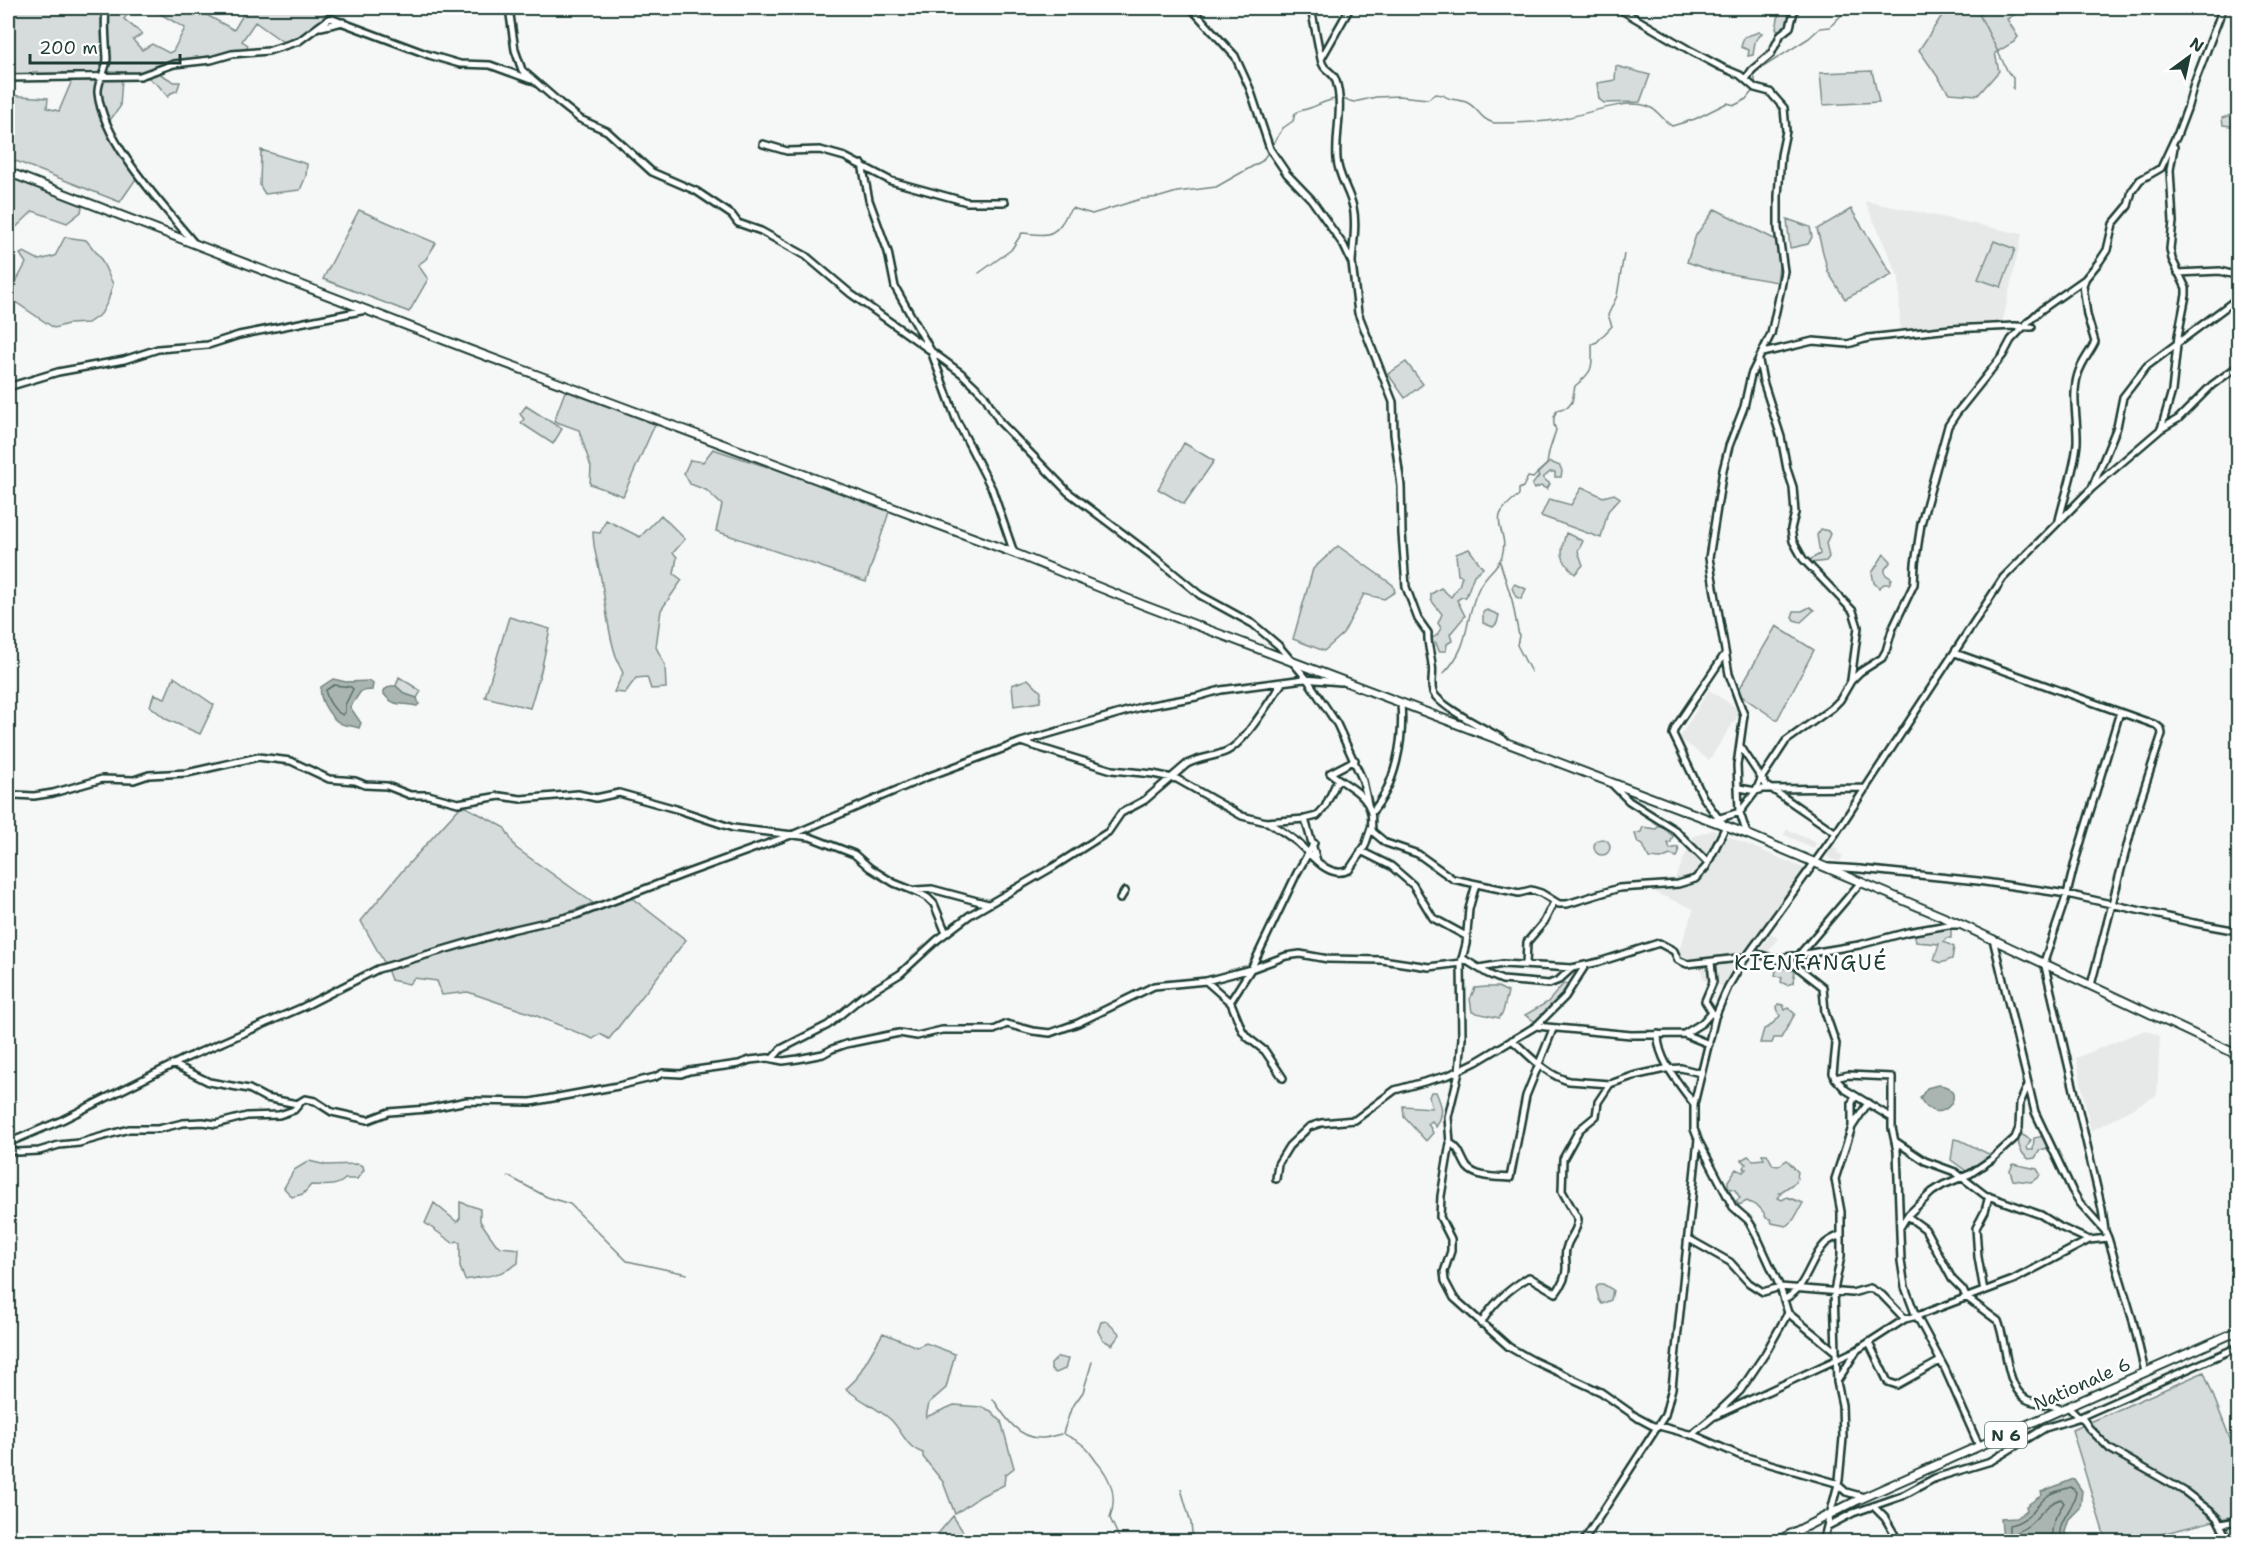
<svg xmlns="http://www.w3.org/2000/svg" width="2246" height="1549" font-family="'Shantell Sans',sans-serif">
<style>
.built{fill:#e6e9e8}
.green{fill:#d6dcdb;stroke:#7a8c88;stroke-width:1.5}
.water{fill:#aab5b1;stroke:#72857f;stroke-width:1.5}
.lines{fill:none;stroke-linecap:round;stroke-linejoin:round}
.shore{stroke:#576d66;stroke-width:1.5}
.stream{stroke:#72857f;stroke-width:1.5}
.minor-casing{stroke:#1f3d34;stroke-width:10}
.major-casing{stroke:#1f3d34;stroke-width:11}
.minor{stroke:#fff;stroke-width:5}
.major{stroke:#fff;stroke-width:7}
.labels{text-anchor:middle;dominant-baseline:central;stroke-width:5;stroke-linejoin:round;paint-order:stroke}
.shield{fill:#fff;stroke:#627771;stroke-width:1.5}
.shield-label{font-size:16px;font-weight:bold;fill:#1f3d34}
.street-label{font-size:18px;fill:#1f3d34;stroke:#fff}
.quarter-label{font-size:21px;letter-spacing:1.5px;fill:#1f3d34;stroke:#fff}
</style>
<rect width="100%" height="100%" fill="#f6f7f7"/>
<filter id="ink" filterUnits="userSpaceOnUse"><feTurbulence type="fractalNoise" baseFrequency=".0167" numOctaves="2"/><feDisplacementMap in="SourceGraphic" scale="12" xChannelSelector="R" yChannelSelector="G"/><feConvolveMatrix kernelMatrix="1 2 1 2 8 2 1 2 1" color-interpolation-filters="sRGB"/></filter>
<g filter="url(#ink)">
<!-- built -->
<path class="built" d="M1865,201L2022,234L2002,324L1900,331L1899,278Z
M1709,690L1741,711L1709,760L1679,738Z
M1787,829L1816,843L1814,848L1784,835Z
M1713,830L1803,868V876L1746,950L1724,987L1704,980L1698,962L1679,960L1678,953L1694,909L1656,893L1659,886L1672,885L1694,836Z
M1833,847L1838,850L1837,853L1843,855L1840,861L1829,859L1828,853Z
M1771,934L1778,938L1767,954L1761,949Z
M2145,1030L2160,1036L2157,1095L2091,1131L2076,1058Z"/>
<!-- green -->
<path class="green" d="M8,8H124L130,10L124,19L142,34L133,40L142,50L152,44L169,53L173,51L185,28L150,8H194L234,30L247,8H318L330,18L299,41L286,44L255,22L242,41L248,45L245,52L174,64L157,72L174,82H180L177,91L171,93L168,97L159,86L145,75L122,78L120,107L107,124L138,176L120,202L8,158V95L48,98L47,108L59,111L73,78H8Z
M1780,8H1792L1794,16L1784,32L1776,29Z
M1942,8H2026L2007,19L2018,37L2014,42L1995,53L1999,71L1978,95L1949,93L1919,50L1945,11Z
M1759,32L1762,33L1755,42L1753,55L1748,56L1749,50L1741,47L1744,37Z
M1616,66L1650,75L1640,102L1604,103L1599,99L1597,83L1615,80Z
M1872,71L1879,102L1823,105L1820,73Z
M2231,115L2238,116V127L2223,125L2222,118Z
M261,150L307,164L306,176L300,190L265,194L260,186Z
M8,172L83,201L81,212L67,223L33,211L8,235Z
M1715,209L1782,243L1777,282L1713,271L1687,262L1696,235Z
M1851,209L1892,275L1845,299L1828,272L1817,229Z
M359,210L436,243L426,259L418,265L428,279L409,312L323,279Z
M1787,219L1810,227L1812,237L1808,244L1790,248Z
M65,237L86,240L100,257L113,284L108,301L101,314L88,323L68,324L54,328L8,297V268L12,270L10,279L17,280L26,263L20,254L24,252L39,260L55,256Z
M1994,241L2015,249L2001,287L1978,279Z
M1406,362L1423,384L1405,398L1388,374Z
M567,386L657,420L623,496L590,484L591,467L579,430L554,421Z
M526,406L562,429L553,444L521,423L524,419L520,414Z
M1184,443L1214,461L1184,504L1158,489Z
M713,449L767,467L773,463L891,506L866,582L716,531L722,505L706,490L690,484L684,473L690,460L703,462Z
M1550,462L1560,466L1562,471L1561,477H1555V472H1550L1543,478L1550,484L1547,489L1541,486L1534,489L1532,485L1539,476L1537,473Z
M1582,487L1603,497L1614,494L1620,498L1608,511L1601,538L1541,516L1549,499L1571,505Z
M661,515L685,539L673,553L677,557L674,574L682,580L661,610L656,647L665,665L666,688L651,689L647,677L636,678L625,693L614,692L623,673C607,642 607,603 599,569C596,556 593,546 593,532L600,533L606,520L640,537Z
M1821,529L1828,531L1830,534L1826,543L1829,557L1826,561L1810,563L1811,559L1820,554L1817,535Z
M1566,533L1583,541L1578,551L1583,565L1575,574C1559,559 1560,552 1566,533Z
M1338,546L1393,585L1395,592L1384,599L1364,594L1343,634L1324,651L1293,639L1313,569Z
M1469,549L1483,568L1474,575L1466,597H1462L1457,600L1465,616L1450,634L1452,641L1447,644L1446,651H1439L1436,643L1431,645L1428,641L1437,635L1441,628L1438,623L1442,614L1431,600V594L1441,588L1451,597L1459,586L1462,576L1458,575L1456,554Z
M1884,554L1891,561L1885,569V574L1892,579L1889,584H1884L1879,588L1874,583L1872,573Z
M1514,584L1526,589L1521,599L1516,597L1512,588Z
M1810,607L1814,610L1801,622L1794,620L1792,617L1794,611H1802Z
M1487,610L1499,615L1497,623L1493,627L1483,623V612Z
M509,617L550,629L541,671L530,708L485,697Z
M1776,626L1814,650L1777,720L1737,693Z
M174,677L214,705L200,734L166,719L150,706L154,694L165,698Z
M399,677L421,691L417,698L405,694L396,686Z
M1028,679L1041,692L1040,702L1014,706L1012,685Z
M462,805L504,827L516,848L593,903L555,917L510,928L558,920L628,895L686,940L609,1039L600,1034L593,1039L532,1014L468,992L442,995L437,981L414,978L409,984L391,980L386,966L361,921L403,870Z
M1660,825L1673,836L1671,842L1668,843L1670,849L1678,847L1679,853L1677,857L1670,855L1661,859L1649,858L1643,845L1638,843L1635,834L1641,832L1643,827L1656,829Z
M1594 847a8 8 0 1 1 16 0a8 8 0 1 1-16 0Z
M1951,926V938H1946L1944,942L1954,947L1952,959L1941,963L1934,960L1939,944L1916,942L1914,933Z
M1777,967L1795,971L1793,983L1787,985L1781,982L1782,978L1775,975Z
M1564,983L1568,984C1562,998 1550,1016 1534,1021L1525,1015L1548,1002Z
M1486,987H1498L1508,992L1503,1012L1499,1018L1472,1012L1470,999L1475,988Z
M1778,1004L1783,1005L1785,1010L1788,1008L1795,1014L1781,1038H1774L1772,1043H1760L1764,1029L1769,1027L1780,1016L1777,1008Z
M1431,1092H1436C1442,1106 1445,1113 1436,1127L1432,1121L1428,1123L1433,1133L1426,1141L1404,1117L1403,1106L1432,1108L1429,1097Z
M2021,1134L2031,1140L2027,1147L2028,1150H2033L2034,1138L2044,1136L2050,1145L2048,1148L2040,1150L2035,1158L2029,1159C2021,1154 2015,1142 2021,1134Z
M1954,1139L1960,1140L1993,1156L1969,1173L1951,1160Z
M1762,1154H1767L1773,1165L1778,1166L1787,1160L1798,1172L1796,1182L1779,1193L1781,1194L1778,1198L1782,1200L1787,1197L1803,1203L1794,1219L1786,1226L1772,1223L1770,1219L1766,1218C1763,1207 1756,1206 1747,1201L1739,1205L1736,1201L1740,1198L1735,1190L1728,1188V1181L1736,1169L1743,1172L1746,1169L1744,1168L1746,1164L1741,1160L1748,1156L1753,1160L1764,1159Z
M309,1161L326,1165L358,1164L363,1166L364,1170L357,1179H345C336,1188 323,1185 311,1185L303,1194L292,1197L284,1188L294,1170Z
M2013,1164L2037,1169L2040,1174L2038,1178L2031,1182L2013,1180L2010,1171Z
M460,1202L480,1209V1221L496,1244L501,1247L519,1249L518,1263C502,1276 485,1276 465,1280L460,1267V1243L457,1241L453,1243L425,1223L434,1203L457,1222L460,1218Z
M1599,1284H1603L1613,1290L1611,1300L1602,1304L1599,1300L1596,1288Z
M1106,1321L1120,1334L1112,1345L1103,1340L1098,1331L1101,1322Z
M883,1333L917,1347L926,1343L955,1354L946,1388L929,1403L926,1417L954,1405L982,1407L991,1411L1001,1421L1014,1468L1005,1475L1004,1485L981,1496L955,1514L943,1482L923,1457V1453C904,1446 903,1431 890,1419C878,1409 860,1400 846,1389L856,1379Z
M1058,1357L1068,1359L1065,1369L1056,1373L1051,1370V1364Z
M2204,1372L2238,1459V1515L2133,1541H2106L2072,1430Z
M953,1516L969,1541H934L937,1535Z"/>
<!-- water -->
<path class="water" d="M333,679L346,682L370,681L373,684L372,690L361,691L350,707L361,723L359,728C354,726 350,726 345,725C333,723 318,700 321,687Z
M391,686H396L405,694L417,698L419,704L417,706C403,702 394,708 384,694V690Z
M1938,1085C1973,1087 1939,1134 1920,1098L1927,1088Z
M2074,1479L2082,1491L2080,1508L2069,1519L2065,1532L2067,1541H2003L2001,1519L2016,1518L2027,1510L2026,1506L2042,1495L2041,1492Z"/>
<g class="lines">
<!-- shore -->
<path class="shore" d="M334,685L351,687L353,689L345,705V712L343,715C335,712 325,698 326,690Z
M2009,1542V1525C2030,1521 2033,1507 2049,1495C2054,1491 2065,1489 2071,1487L2076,1492C2074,1511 2055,1520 2061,1542
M2016,1542L2017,1532C2036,1525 2043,1504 2061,1499L2064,1503C2056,1515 2049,1527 2053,1542"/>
<!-- stream -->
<path class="stream" d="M1976,8L2008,72L2013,78V89
M1756,85L1754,75L1757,71L1809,38L1820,28L1830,27L1848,8
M1341,99L1354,102L1376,97L1399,96L1428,99L1435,94L1443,95C1450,101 1458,99 1466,102C1478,107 1479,119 1494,123C1514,123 1535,123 1555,120C1580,117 1623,98 1647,106C1659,110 1662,120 1672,126L1695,119L1727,103L1735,105L1739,103L1746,99L1754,89
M1271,147L1283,128L1293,121L1295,113C1300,110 1305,110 1310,108C1319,105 1326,100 1336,99
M979,273L1011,250L1022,233C1038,234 1051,239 1061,224C1066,218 1066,213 1072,208L1092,214L1141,199L1160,197L1177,192L1216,187L1262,161L1269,151
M1500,562L1512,600L1519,636L1517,645L1531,672
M1443,674C1472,645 1463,622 1478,590C1483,576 1498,568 1502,556C1511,527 1481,522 1519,495V489L1523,487L1528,477L1533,478L1547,464L1549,452L1556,430C1552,423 1553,417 1557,410L1568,407L1572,402L1575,386C1595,370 1592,367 1592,344L1597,342L1612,326L1608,315L1617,296L1624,254
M508,1176L547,1197L570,1204L627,1261L687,1274
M1092,1362L1083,1392L1071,1409L1063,1433C1070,1438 1078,1440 1084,1446C1089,1450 1092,1456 1096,1461C1111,1478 1118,1496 1110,1518L1121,1542
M993,1399C1004,1416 1019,1440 1043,1438C1049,1438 1055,1435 1061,1434
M1181,1489L1191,1523L1193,1542"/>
<defs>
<path id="minor" d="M106,8C104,25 106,41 107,58C107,70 97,81 98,93C103,143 163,205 194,243
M509,8L515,50L522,70L561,104L580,119L607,131L652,172L696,191L732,215L738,223L761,231L806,256L851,294L931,351L956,419L992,489L1014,553
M1191,8L1235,56L1250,89L1270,149L1287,174L1311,199L1344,246L1352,263L1358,313L1393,402L1394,434L1401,486L1402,533L1406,587L1418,619L1428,633C1427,644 1431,654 1432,665C1434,673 1430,684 1433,692C1439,707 1488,730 1503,739
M1311,8L1321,59
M1350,8L1321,59C1323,72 1333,70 1336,81C1344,106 1335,134 1337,159C1338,176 1349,190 1353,207C1357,224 1353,244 1352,262
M1618,8L1691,51L1721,67L1740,75L1755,88L1770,92L1784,108L1786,131L1781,155L1778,196V228L1784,271L1781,288L1771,334L1751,375L1744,407L1729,446L1723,470L1709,558L1729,674L1744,715L1737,765L1739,810L1747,834
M321,27L343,22
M8,78L140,76L174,64L211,60L232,54L268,51L299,41L330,18L429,55L460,64L490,65L531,80
M1746,79L1752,70L1771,54L1781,34L1790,27L1795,8
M2176,138L2187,109L2194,84L2223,8
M763,144L787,151L820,150L845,157L891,181L967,202H1005
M862,164L869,200L888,252L895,287L931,351L961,373L984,395L1000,422L1068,492L1154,557L1200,595L1253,624L1278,645L1307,679L1337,724L1363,781L1368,804
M2178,273L2220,271L2238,276
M1763,353L1813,341L1848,344L1868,338L1951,329L2015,326L2032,327
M1759,361L1763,381L1781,437L1787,469L1793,487L1795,513L1791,529L1793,541L1803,559L1853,611L1858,627L1851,680
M8,387L58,372L124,360L158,349L208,345L239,335L366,310
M2161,429L2172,391L2178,336L2186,295V288L2172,259L2170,249L2173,222L2170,170L2174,147
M2092,488L2117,427L2123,397L2147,366L2238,298
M2059,520C2065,494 2075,469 2077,443C2078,420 2071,396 2078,374C2082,361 2090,353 2095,342L2087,315L2083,285L2085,280
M1955,653L2156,725L2161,729L2162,734L2133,823L2091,985
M1021,742L1112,770L1153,774L1177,779L1242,816L1266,822L1305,819L1317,816L1325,807L1338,779
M1740,746L1766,785L1836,833
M1355,760L1330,773C1344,784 1367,793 1371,813C1373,820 1370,826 1373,832L1386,843L1418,854L1453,879L1519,893L1531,890L1541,893L1559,904H1567L1619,888L1678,884L1695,879L1706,867L1726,826L1719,819L1703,797L1673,734L1675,728L1725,654
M1612,784L1629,801L1675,830L1708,863
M1739,788L1756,791L1761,779L1786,741L1832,708L1840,700L1851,681L1860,672L1882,658L1886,651L1892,630L1914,584L1915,564L1921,524L1948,426L1956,414L2003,355L2011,340L2027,323L2041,310L2085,279L2099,262L2107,250L2113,224L2128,206L2132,191L2140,180L2161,168L2176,136
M8,797L15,795L34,796L53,793L102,779L134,780L149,775L187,773L258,757L291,761L329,779L355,781L365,785L387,786L410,795H428L458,803L500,796L521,799L578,794L596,798L619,793L676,809L733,828L810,837L854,854L870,868L894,883L919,893L928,898L934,904L946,933
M1371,813C1396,786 1404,739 1401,704
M1305,819L1317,861
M1717,819L1740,812L1756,791L1763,789L1866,788
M1269,823C1279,829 1288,835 1297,842C1311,854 1328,880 1349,870L1365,846L1371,828
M1361,851L1391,866L1413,885L1433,918L1466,936
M1829,867L1860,869L1978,881L2067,894L2194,923L2238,931
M1476,884L1469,909L1466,944L1461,963L1462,1038L1459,1072L1448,1117L1450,1143L1441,1196L1440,1217L1451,1239V1251L1444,1272L1445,1281L1454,1298L1509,1347L1532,1360L1601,1392L1638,1418L1653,1426H1659L1696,1436L1739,1455L1836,1483L1846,1492L1864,1497
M916,890L932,889L988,904
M1120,899L1125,891
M1993,939L2035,1112L2072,1190L2080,1203L2105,1231L2108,1238L2133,1321L2145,1372
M1751,952L1775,959L1859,945L1908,932L1948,925H1960
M1799,955L1861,882
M1462,958L1488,974L1502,980L1549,984L1559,980L1572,968L1599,962L1659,943L1674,951L1678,960L1687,964L1747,957
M1775,959L1795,965L1823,987L1825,1012L1836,1044L1833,1073L1835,1078L1846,1090L1892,1118
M1711,962L1713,982L1705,1001L1715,1017
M1526,965L1527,942L1544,922L1554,902
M1479,968L1503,964L1572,968
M1206,981L1231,1003L1242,1030L1247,1037L1265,1051L1283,1078
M1230,1002L1251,969L1297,873L1314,843
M1536,1026L1631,1035L1684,1034L1709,1044
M1658,1034C1657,1059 1680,1085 1694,1104
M1684,1034L1702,1023L1712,1012
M1512,1040C1528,1054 1547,1076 1569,1081L1610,1084L1633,1076L1665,1069L1681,1068L1700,1073
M773,1058L781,1049L828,1025L862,997L900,974L937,940L970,915L1053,867L1108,832L1121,813L1145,800L1187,764C1200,757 1215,757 1227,751C1246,742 1270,699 1283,682
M173,1064L209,1082L249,1089L266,1098L287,1102L297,1104L305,1099L315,1101L332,1112L368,1120L389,1112L427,1109L467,1101L531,1102L618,1086L655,1077L663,1073L681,1074L689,1071L739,1064L750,1060L768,1058L783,1061L798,1059L823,1054L832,1049L846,1044L899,1033L917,1036L942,1030H994L1007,1024L1033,1031L1050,1033L1078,1023L1154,986L1206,981L1251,969L1286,956L1300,954L1328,959L1382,960L1429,967L1461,963
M1835,1078L1848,1075L1892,1077V1128L1897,1151L1901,1261L1905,1287L1914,1311L1945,1369L1979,1446
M1852,1126V1103L1855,1096
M1698,1140L1733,1207L1748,1220L1753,1228L1780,1287L1788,1313L1836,1352
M1895,1141L1925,1161L1955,1172L1985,1195L2041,1215L2060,1227L2089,1240L2108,1238
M8,1143L62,1120L184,1059L303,1007L378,969L511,930L576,915L687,873L794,834L927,777L1021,742L1141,707L1196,697L1221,690L1304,679L1341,682
M1450,1143C1460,1148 1461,1158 1467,1167C1476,1178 1497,1177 1510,1178L1526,1096L1553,1029
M8,1148L17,1152L39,1151L59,1145L79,1143L129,1129H158L183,1123L203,1122L216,1124L247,1116L279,1115L294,1110L300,1103
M1276,1179L1278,1164L1289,1146L1309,1127L1321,1123L1355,1120L1395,1090L1449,1075L1476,1062L1536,1026L1565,997L1585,966
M1907,1216L1925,1229L1952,1279L1963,1290L1966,1297L1998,1321C2007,1343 2005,1386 2026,1399C2036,1405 2052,1402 2061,1410
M1901,1226L1907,1216L1932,1192L1943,1185L1970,1174L1992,1159L2015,1138L2019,1128L2020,1103L2028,1085
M2105,1231L2102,1209L2044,962L2067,894L2076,858L2120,712
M1689,1239L1730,1262L1749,1283L1763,1292L1780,1287L1852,1293L1870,1288L1882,1295L1905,1319
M1984,1291L1978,1257L1976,1228L1985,1211L1989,1196
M1784,1299C1806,1290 1809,1261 1824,1245C1828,1240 1835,1238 1840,1235
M1481,1324C1492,1303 1509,1289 1529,1277L1556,1293C1562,1285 1567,1275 1566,1265C1566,1258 1564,1253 1567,1246C1570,1236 1578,1231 1578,1219L1562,1191L1563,1159L1579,1130L1596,1116L1598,1102L1610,1084
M1869,1343L1888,1382L1897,1385L1940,1361
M1838,1380L1857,1350
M2068,1407L2077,1416L2083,1419L2089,1428L2110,1449L2184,1491L2211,1512L2217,1518L2229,1542
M1715,1415L1740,1391L1765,1354L1788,1313
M1691,1435L1713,1417L1857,1350L1905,1319L1917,1316L2013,1280L2089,1240
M1873,1506L1885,1518L1899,1542
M2220,1524L2238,1521
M1828,1526L1853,1513L1902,1496L1935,1478L1991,1461L2045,1428L2080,1417L2238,1347
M1583,1542L1665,1415L1672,1388L1698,1139L1694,1129V1104L1715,1017L1728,987L1742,963L1836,833L2003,578L2092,488L2161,429L2178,419L2212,385L2238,366
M1823,1542L1839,1480L1843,1438L1842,1405L1837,1382L1834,1291L1841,1256V1212L1835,1179L1852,1127L1868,1103
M2237,1542L2238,1535"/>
<path id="major" d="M8,172L470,350L1014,553L1143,605L1747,834L1962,925L2238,1055
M1775,1542L1858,1500L2238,1331"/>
</defs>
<!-- minor casing -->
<use href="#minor" class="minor-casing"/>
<!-- major casing -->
<use href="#major" class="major-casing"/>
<!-- minor -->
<use href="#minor" class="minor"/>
<!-- major -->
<use href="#major" class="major"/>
</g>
</g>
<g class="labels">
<!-- shield labels -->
<rect class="shield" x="1985" y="1422" width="42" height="26" rx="4.5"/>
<g class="shield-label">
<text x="2006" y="1435">N 6</text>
</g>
<!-- street labels -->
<g class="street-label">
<text transform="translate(2082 1384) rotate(-24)">Nationale 6</text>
</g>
<!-- quarter labels -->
<g class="quarter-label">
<text x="1811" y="963">KIENFANGUÉ</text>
</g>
</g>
<!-- margin -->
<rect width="2246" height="1549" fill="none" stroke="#fff" stroke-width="30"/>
<rect x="15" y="15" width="2216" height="1519" fill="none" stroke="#1f3d34" stroke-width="2" filter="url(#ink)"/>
<!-- north arrow -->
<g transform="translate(2189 57) rotate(33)" stroke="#ffffff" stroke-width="4.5" paint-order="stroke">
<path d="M0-4.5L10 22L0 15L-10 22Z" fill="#1f3d34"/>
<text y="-9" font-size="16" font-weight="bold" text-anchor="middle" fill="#1f3d34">N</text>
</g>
<!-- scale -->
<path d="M30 54v9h150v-9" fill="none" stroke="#1f3d34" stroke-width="3"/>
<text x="39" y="54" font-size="18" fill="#1f3d34" stroke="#ffffff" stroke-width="4.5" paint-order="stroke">200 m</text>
</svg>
